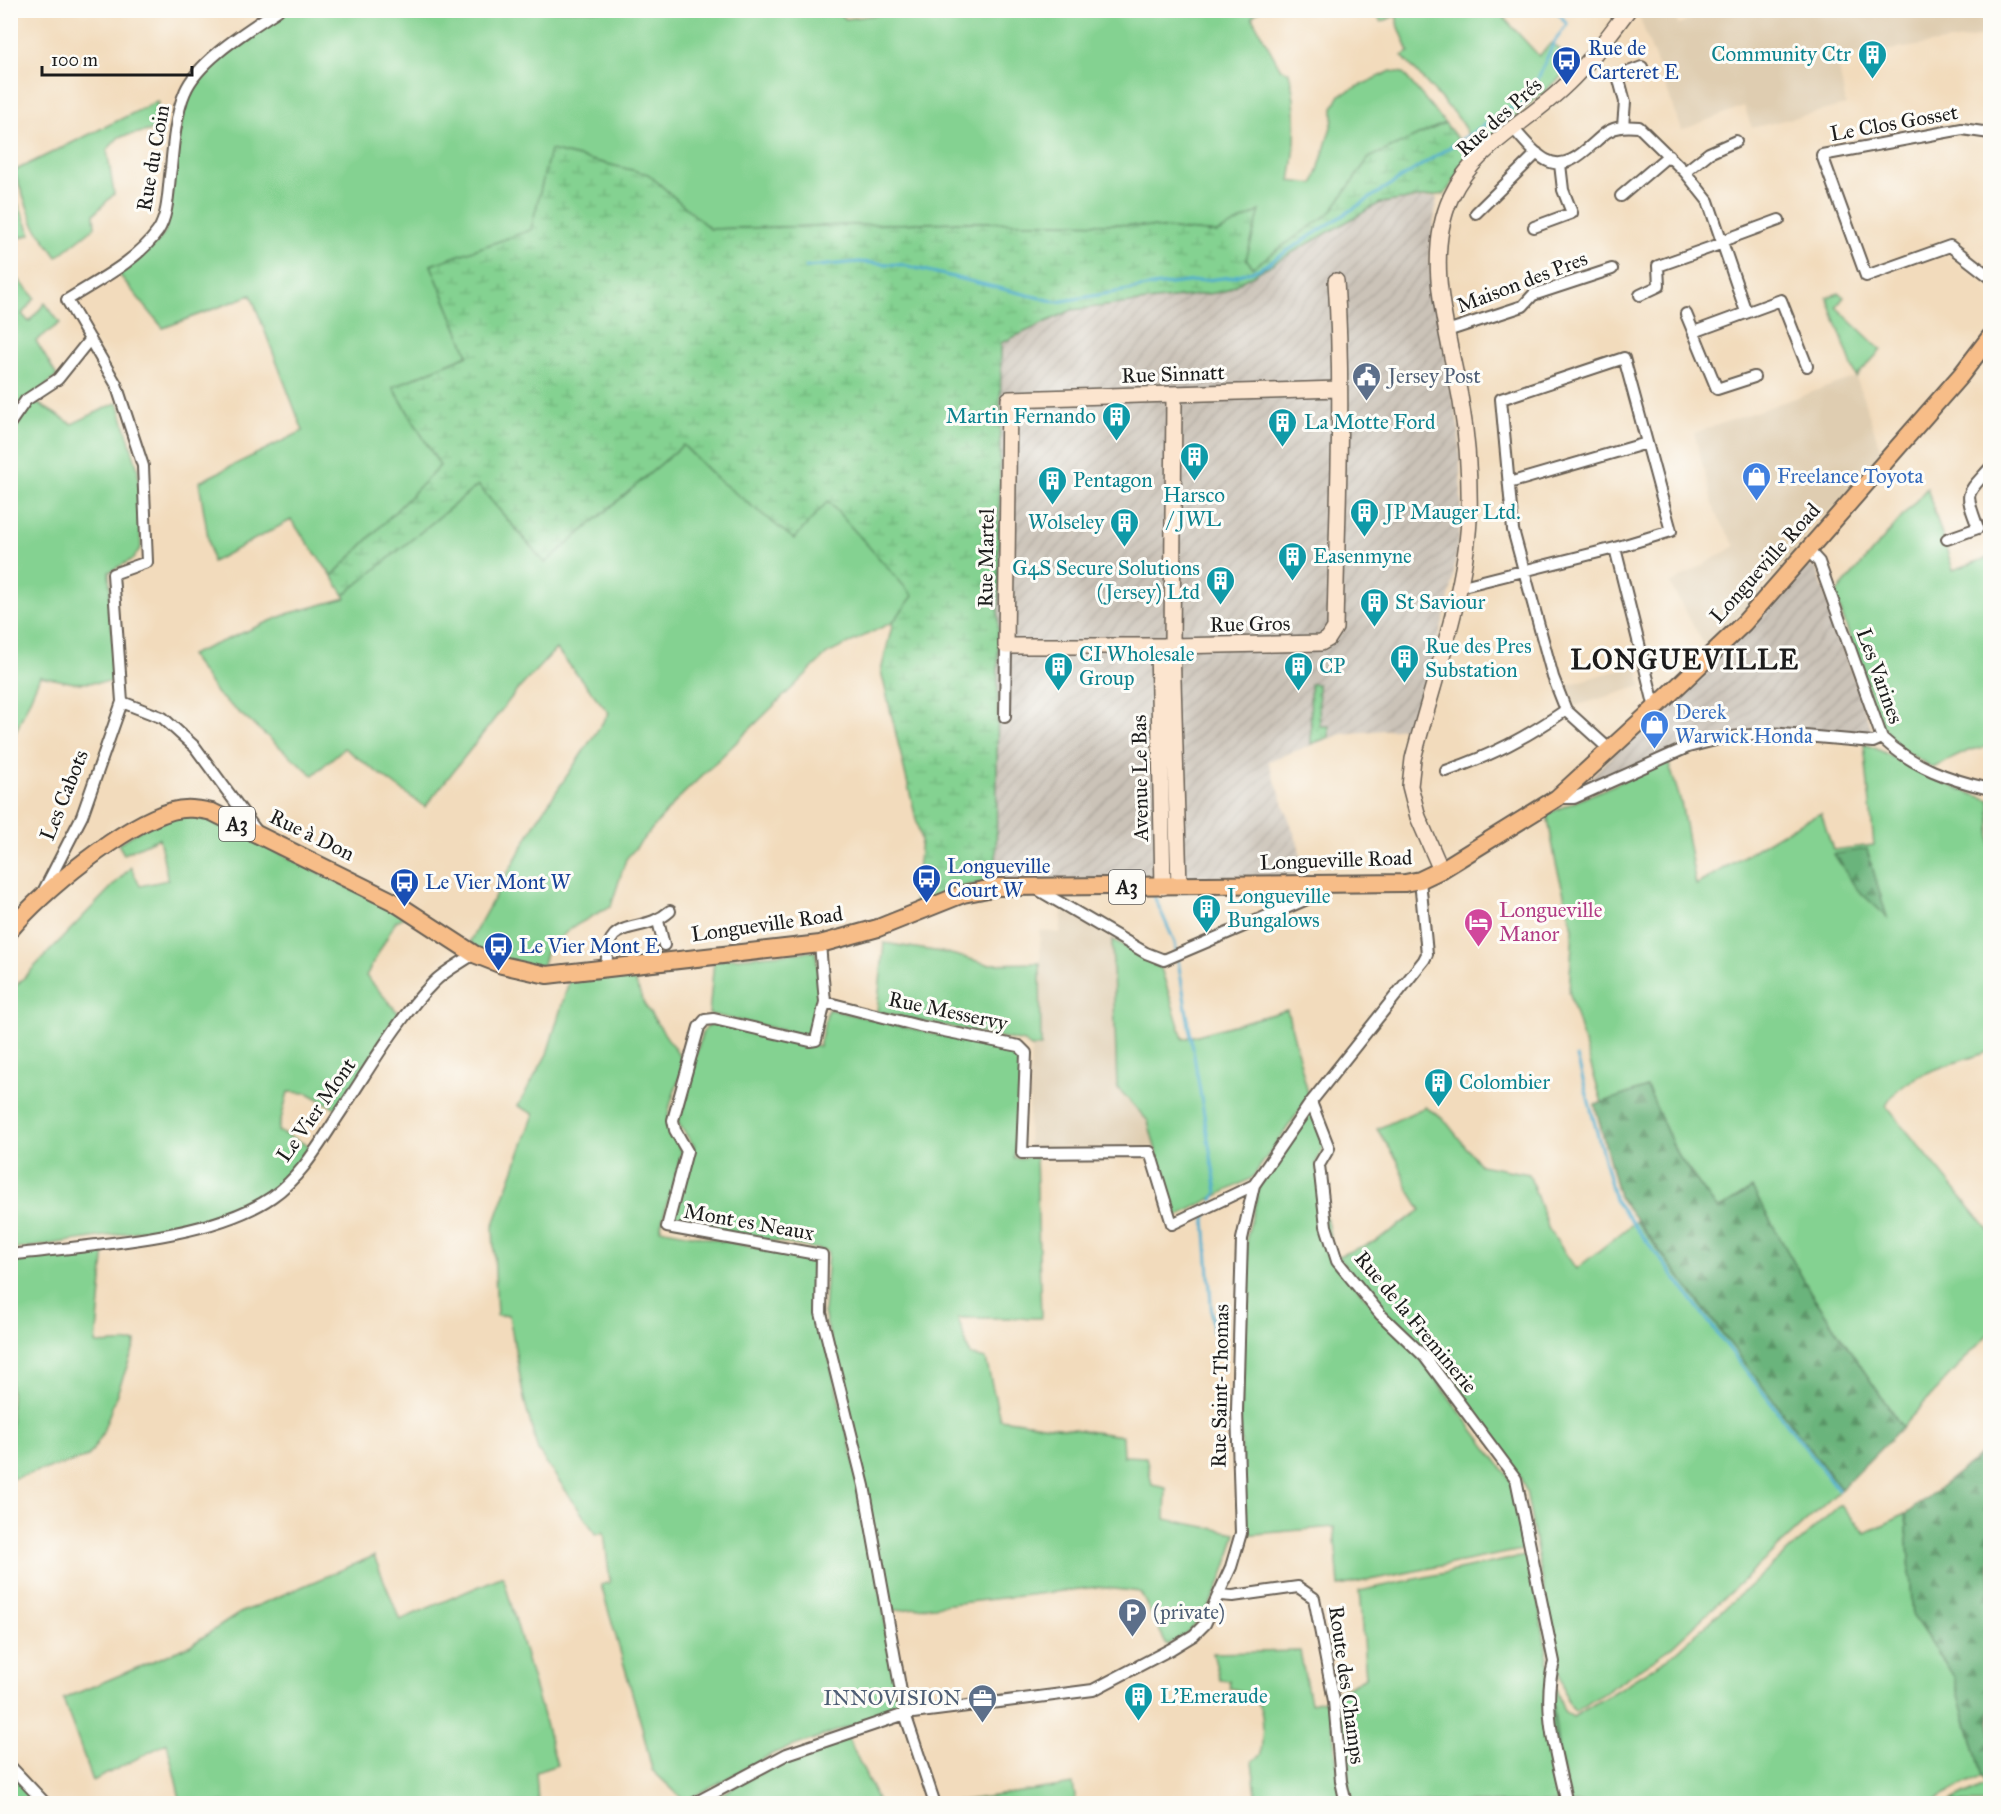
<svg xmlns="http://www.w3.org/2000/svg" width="2001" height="1814" font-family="'IM FELL Great Primer',serif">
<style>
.built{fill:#dfcdb1}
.industrial{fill:url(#industrial-furrows)}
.grass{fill:#84d291;stroke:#507756;stroke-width:1.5}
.forest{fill:url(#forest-firs);stroke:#44684c;stroke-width:1.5}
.wetland{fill:url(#wetland-marsh);stroke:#507756;stroke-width:1.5}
.park{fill:url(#park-dots);stroke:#507756;stroke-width:1.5}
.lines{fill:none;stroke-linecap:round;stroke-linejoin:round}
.stream{stroke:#50aecf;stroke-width:3}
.street-casing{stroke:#675f54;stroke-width:14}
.secondary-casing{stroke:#675f54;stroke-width:18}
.primary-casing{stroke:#675f54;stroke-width:20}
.street{stroke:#fff;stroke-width:10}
.secondary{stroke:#fce5cf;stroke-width:15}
.primary{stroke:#f7bd88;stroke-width:16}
.labels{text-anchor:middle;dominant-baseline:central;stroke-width:6;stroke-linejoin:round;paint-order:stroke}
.shield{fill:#fdfcf7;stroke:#605f5e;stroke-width:1.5}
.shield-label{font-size:20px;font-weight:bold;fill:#1c1c1c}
.transit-label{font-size:21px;fill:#164399;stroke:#fdfcf7;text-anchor:start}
.culture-label{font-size:21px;fill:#0d838f;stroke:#fdfcf7;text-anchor:start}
.street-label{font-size:21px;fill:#1c1c1c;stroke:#fdfcf7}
.service-label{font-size:21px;fill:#4e5e75;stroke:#fdfcf7;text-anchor:start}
.shop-label{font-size:21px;fill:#366cbe;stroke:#fdfcf7;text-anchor:start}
.hotel-label{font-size:21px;fill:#b23c85;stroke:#fdfcf7;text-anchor:start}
.district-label{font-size:27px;font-weight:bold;letter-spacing:1.5px;fill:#1c1c1c;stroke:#fdfcf7}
</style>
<defs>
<pattern id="industrial-furrows" width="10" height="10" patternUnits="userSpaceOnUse" patternTransform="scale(1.5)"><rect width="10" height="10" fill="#cbc3b8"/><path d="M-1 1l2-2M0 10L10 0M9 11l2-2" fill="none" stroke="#aea79e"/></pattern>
<pattern id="forest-firs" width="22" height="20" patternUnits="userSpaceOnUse" patternTransform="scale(1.5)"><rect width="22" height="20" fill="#6bb47b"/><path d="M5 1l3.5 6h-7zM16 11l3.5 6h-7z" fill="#579264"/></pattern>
<pattern id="wetland-marsh" width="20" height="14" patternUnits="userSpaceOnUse" patternTransform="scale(1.5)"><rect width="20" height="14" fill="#84d291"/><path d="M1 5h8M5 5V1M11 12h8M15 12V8" fill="none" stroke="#71b47c"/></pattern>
<pattern id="park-dots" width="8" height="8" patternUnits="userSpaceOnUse" patternTransform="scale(1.5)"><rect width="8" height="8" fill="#84d291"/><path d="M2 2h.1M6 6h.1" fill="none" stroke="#71b47c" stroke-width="1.8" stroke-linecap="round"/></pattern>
</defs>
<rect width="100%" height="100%" fill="#fdfcf7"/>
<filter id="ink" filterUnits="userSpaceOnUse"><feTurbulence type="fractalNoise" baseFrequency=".0167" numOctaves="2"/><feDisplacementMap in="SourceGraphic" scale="12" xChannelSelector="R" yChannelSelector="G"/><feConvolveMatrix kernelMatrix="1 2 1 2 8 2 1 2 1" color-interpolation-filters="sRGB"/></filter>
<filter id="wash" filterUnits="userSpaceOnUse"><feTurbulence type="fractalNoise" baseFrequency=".008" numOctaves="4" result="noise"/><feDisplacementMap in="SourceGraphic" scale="24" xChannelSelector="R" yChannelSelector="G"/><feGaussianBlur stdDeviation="1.35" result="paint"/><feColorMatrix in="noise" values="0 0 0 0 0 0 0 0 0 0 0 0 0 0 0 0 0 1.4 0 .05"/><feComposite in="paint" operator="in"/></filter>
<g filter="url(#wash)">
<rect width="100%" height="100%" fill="#f2dbbc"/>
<!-- built -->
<path class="built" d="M1637,11H1672L1679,25L1708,11H1990V35L1837,58L1846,105L1752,128L1744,106L1682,130Z
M1856,377L1881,450L1885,454L1839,504L1812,523L1802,542L1781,568L1732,624L1706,648L1670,584L1735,546L1715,512L1694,433Z
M1637,664L1642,686L1572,707L1561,687Z
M1063,907L1112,939L1117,1087L1148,1121L1154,1148L1028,1147L1031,1048L1041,1046L1040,931L1060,933Z"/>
<!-- industrial -->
<path class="industrial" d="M1437,197L1429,259L1459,430L1462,516L1452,586L1416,727L1342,734L1268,761L1298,844L1306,875L996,881L1001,343L1072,310L1223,292L1380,203Z
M1807,566L1815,567L1818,572L1871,728L1872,735L1868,739L1727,734L1583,791L1579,789L1800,568Z"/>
<!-- grass -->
<path class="grass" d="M832,10L846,19L910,10L1259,11L1252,17L1280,68L1289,72C1298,108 1297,144 1290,181L1314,184L1333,120V108L1340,95L1391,71L1403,73L1445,123L1369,158L1331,212L1253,268L1246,259L1259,212L1217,233L1116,224L966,222L710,229L647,174L531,231L431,265L468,355L393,387L441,465L332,576L291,520L212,562L199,482L303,431L251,295L163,328L117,272L154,246L165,233C171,192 175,130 190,93C201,69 261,27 283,11Z
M1375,11H1511L1504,18L1539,56L1551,43L1577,63L1481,146L1472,141L1459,119L1402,56L1409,52L1397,22V15L1381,22Z
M158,101L153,130L119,137L107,150L114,194L94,214L95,227L57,257L34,225L14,171Z
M10,186L31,234L11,241H10Z
M19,280L35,298L22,314L29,322L45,303L60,323L36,341L57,376L11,415V283Z
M1839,293L1844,297L1836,307L1881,350L1856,377L1827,297Z
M32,400L72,424L118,402L138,470L141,547L133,559L109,572L115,682L74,683L40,676L11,743L10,444L13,432Z
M683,445L716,478L828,501L914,596L893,622L827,654L677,800L626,859L611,906L571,928L547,950L542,967C521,963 482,960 470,941L536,822L609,713L556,649L515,693L425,807L344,748L313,775L217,694L190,655L287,614L346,598L344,595L478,485L545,563Z
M1927,488L1953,570L1990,557V746L1970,750L1933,768L1901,749L1880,723L1835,595Z
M1864,744C1881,749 1891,757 1907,765C1933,779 1961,791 1990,800V1051C1957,1064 1903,1072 1886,1106L1990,1232V1332L1902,1427L1811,1293L1752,1188L1718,1210L1677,1154L1647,1087L1602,1103L1569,991L1573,928L1556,864L1547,814L1668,761L1681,802L1696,885L1787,830L1821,813L1833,850L1874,845Z
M182,814L208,818L407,916L396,921L366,976L401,1016L337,1109L308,1093L288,1092L278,1131L313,1148L283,1182L238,1210L194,1223L11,1250L10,992L131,867L140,886L168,880L159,838L124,854L118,844L142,829Z
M1112,939L1161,968L1183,1039L1287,1010L1309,1097L1252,1178L1174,1218L1148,1121L1117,1087Z
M884,943L947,953L988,964L1040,963L1041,1047H1031L1024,1042L877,1012Z
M816,951L821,1001L812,1037L709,1014L714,960Z
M631,971L644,1004L685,1064C679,1083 662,1113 670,1133C673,1140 679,1144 682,1152L660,1229L818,1259V1312L867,1516L900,1709L774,1753L685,1801L652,1770L642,1727L601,1585L610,1582L604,1532L596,1534L538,1451L524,1399L509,1315L497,1316L493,1227L534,1114L518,1106L547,1054L570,978Z
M828,1009L940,1035L1017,1050L1024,1057L1014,1158L1036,1157L1041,1318H958L970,1355L986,1359L1000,1419L1122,1436L1123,1456L1146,1457L1152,1485L1166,1488L1165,1519L1236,1533C1224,1577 1211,1624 1167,1645L1140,1592L1097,1587L891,1611L824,1312L828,1251L672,1223L694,1146L678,1123L679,1109L703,1031L712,1023L819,1046Z
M1425,1107L1443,1118L1480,1165L1529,1174L1548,1228L1576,1269L1636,1221L1841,1489L1668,1650L1575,1712L1567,1702L1559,1670L1526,1491L1520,1477L1384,1315L1338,1256L1376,1241L1421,1210L1408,1189L1398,1161L1377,1129Z
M1312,1110L1325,1144L1316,1163L1335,1263L1419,1357L1511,1480L1527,1549L1339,1586L1334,1527L1245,1535L1240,1417L1247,1236L1260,1185Z
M105,1248L96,1344L136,1342L101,1437L88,1457L11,1479V1259Z
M1840,1505L1866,1533L1906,1514L1913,1616L1954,1677L1982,1776L1929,1803H1570L1553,1728L1552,1688L1556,1689L1564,1711L1573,1717L1669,1658Z
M1530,1555L1549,1664L1564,1803H1350L1336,1693L1366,1677L1359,1591Z
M374,1556L400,1620L503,1576L557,1765L536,1772L538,1803H181L167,1743L93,1781L63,1699L189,1646L240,1613Z
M1300,1651L1310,1703L1329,1699L1342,1803H1257L1252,1761L1261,1754C1263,1722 1270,1696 1230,1688L1229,1681L1220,1680L1213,1653Z
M847,1736L879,1803L702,1804L799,1753Z
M11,1773L39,1803H11Z
M1073,1784L1076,1803H947Z
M1986,1784L1990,1792V1803H1948Z"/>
<!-- forest -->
<path class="forest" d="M1867,849L1887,917L1856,888L1834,854Z
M1647,1087L1677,1154L1718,1210L1752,1188L1753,1190L1811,1293L1902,1427L1841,1489L1619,1197L1595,1105Z
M1986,1451L1990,1458V1792L1982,1776L1954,1677L1913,1616L1906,1514Z"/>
<!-- wetland -->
<path class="wetland" d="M1445,123L1468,152L1467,162L1445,194L1380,203L1223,292L1072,310L1001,343L996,881L954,888L914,905L921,840L881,671L893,622L913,596L828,501L794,539L716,478L683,445L545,563L478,485L344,595L332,576L440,466L393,387L468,355L431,265L531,230L550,150L648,174L710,229L966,222L1116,224L1217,233L1260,211L1246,259L1253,267L1331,212L1369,158Z"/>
<!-- park -->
<path class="park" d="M1310,684H1318L1320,726H1329V737L1311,744Z"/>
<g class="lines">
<!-- stream -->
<path class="stream" d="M1386,10V13
M806,267L859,262L903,265L1057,302L1152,286L1232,277L1259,269L1531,95L1553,44L1567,24L1556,10
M1154,896L1175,943L1217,1192L1213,1200
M1577,1057L1615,1200L1838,1490
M1208,1212L1205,1218L1213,1332"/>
</g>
</g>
<g filter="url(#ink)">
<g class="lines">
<defs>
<path id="street" d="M1623,126L1625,102L1618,76L1642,67
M1512,127C1522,138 1533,153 1546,160C1570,173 1590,144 1607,132C1617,126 1627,126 1639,127L1685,172L1708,201L1746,312
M1990,133L1962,129L1822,155L1866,276L1950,246L1990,277
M1685,172L1709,153L1736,141
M1621,196L1669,155
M1476,213L1537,153
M1534,227L1572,213L1563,190L1560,164
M1722,241L1779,220
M1640,295L1659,286L1658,266L1723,243
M1686,314L1717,389L1754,377
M1447,331L1523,306L1533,295L1612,269
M1694,332L1781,300L1807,366
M10,423L26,400L58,379L90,339
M1509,483L1647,443
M1947,539L1978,528C1965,491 1964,497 1990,468
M1808,550L1819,562L1882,738C1913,767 1950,780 1990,789
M1459,587L1615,548
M1005,717L1006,646
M1610,750L1566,710L1553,677L1513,530L1501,399L1624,358L1671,531L1615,548L1655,708
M1446,771C1493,755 1525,738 1566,710
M1557,798H1574L1688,747L1723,738L1770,733L1873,742L1882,738
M258,833L195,747L163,718L122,702L113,574L147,562L143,466L116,384L67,300C98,280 136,262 158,231C169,214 168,188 171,168C173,146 176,112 185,92C198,60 250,29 278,10
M1035,888L1146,953L1164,960L1312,897L1328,885
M43,892L82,816L122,702
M658,921L664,945
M820,944L825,1002L816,1040L810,1041L714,1019L705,1020L699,1027L673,1120L675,1130L687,1151L667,1227L822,1255L821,1313L864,1486L905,1714L935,1804
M607,968C603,913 641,937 670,911
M825,1002L919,1026L1019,1046L1026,1053L1022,1153L1150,1152L1172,1224L1254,1185
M1311,1102L1329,1148L1319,1165L1326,1226L1337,1261L1381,1315L1425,1357L1516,1479L1554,1662C1541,1708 1557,1758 1567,1804
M10,1255C85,1245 210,1240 272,1197C302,1176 320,1143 340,1113C368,1071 398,1018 433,983C444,971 461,963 474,954
M1220,1595L1233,1596L1298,1587L1314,1598L1334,1701L1341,1781L1346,1804
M10,1766L46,1804
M693,1804L787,1754L905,1714L1093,1690L1171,1649L1194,1635L1205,1624L1231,1567L1241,1533L1237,1410L1242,1239L1254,1185L1311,1102L1424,960L1427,954L1420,880"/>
<path id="secondary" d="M1174,396L1172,646H1006L1009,399L1339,389
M1158,646L1163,887
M1441,870L1418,817L1410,786L1413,759C1432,685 1465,594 1469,520C1470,480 1468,442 1461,402C1450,337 1422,261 1451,197C1475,145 1529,122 1567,84C1590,62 1609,35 1628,10
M1179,886L1172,646L1321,643L1328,639L1335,628C1337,512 1344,396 1336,281"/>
<path id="primary" d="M10,930C43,891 123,825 172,811C186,807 198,809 212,812L394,902L474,954L502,965L547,975L820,944L878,928L963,894L998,887L1405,883L1420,880L1441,870L1557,798L1655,708L1744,623L1961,375L1990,337"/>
</defs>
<!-- street casing -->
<use href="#street" class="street-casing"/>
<!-- secondary casing -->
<use href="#secondary" class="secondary-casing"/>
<!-- primary casing -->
<use href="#primary" class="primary-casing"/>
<!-- street -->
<use href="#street" class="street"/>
<!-- secondary -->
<use href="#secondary" class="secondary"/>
<!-- primary -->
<use href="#primary" class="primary"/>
</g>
</g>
<!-- icons -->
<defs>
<symbol id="building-pin" viewBox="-11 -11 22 30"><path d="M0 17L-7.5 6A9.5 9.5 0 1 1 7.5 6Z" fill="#0f9aa8" stroke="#fdfcf7"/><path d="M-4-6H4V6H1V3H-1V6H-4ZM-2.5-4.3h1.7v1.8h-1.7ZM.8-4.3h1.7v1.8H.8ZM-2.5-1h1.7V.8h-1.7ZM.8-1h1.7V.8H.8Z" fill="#fff"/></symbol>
<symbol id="bus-pin" viewBox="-11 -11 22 30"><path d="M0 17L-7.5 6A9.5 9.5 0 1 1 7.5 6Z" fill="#1a4fb4" stroke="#fdfcf7"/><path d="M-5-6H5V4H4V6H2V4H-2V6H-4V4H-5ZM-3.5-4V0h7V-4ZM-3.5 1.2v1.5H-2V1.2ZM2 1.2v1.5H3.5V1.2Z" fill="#fff"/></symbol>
<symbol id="civic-pin" viewBox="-11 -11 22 30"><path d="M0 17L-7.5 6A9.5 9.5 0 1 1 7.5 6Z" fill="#5c6f8a" stroke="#fdfcf7"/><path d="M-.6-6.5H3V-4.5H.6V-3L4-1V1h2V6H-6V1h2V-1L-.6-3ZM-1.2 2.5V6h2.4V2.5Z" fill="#fff"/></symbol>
<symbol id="shop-pin" viewBox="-11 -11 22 30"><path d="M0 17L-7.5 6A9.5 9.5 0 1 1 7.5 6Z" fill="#3f7fe0" stroke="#fdfcf7"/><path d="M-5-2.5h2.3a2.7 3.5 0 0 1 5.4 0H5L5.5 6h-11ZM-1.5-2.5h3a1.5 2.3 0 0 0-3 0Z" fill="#fff"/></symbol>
<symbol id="hotel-pin" viewBox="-11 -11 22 30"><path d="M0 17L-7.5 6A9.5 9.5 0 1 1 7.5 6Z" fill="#d1479c" stroke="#fdfcf7"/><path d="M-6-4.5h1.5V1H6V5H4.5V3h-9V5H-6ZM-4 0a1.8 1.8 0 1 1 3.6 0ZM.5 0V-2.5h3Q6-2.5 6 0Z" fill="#fff"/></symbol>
<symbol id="parking-pin" viewBox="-11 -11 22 30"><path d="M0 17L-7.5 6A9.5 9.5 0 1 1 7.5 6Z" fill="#5c6f8a" stroke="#fdfcf7"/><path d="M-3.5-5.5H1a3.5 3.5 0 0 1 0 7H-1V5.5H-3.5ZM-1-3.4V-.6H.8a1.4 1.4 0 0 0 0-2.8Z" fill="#fff"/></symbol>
<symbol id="office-pin" viewBox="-11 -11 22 30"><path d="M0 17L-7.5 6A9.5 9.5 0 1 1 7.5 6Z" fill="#5c6f8a" stroke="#fdfcf7"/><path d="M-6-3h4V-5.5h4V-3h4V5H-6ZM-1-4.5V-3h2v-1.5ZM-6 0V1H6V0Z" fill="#fff"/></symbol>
</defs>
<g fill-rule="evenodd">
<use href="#building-pin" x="1856" y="38" width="33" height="45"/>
<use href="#bus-pin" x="1550" y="44" width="33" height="45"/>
<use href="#civic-pin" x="1350" y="360" width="33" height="45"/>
<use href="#building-pin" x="1100" y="400" width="33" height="45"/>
<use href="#building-pin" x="1266" y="406" width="33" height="45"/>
<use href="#building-pin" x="1178" y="440" width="33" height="45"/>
<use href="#shop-pin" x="1740" y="460" width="33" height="45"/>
<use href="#building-pin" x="1036" y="464" width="33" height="45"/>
<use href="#building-pin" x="1348" y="496" width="33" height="45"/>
<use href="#building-pin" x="1108" y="506" width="33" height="45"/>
<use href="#building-pin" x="1276" y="540" width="33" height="45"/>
<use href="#building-pin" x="1204" y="564" width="33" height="45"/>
<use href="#building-pin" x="1358" y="586" width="33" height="45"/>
<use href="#building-pin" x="1388" y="642" width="33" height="45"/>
<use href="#building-pin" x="1042" y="650" width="33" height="45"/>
<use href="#building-pin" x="1282" y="650" width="33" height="45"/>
<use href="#shop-pin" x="1638" y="708" width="33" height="45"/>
<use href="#bus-pin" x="910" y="862" width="33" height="45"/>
<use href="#bus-pin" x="388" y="866" width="33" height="45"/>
<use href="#building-pin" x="1190" y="892" width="33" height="45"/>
<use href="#hotel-pin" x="1462" y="906" width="33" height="45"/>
<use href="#bus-pin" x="482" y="930" width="33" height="45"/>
<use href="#building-pin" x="1422" y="1066" width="33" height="45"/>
<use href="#parking-pin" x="1116" y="1596" width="33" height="45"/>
<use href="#building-pin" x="1122" y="1680" width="33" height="45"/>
<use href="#office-pin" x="966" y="1682" width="33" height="45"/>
</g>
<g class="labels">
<!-- shield labels -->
<g class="shield">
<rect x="219" y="807" width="36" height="34" rx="4.5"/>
<rect x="1109" y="870" width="36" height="34" rx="4.5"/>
</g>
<g class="shield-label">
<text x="237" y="824">A3</text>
<text x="1127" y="887">A3</text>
</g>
<!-- transit labels -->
<g class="transit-label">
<text x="1588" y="48">Rue de<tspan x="1588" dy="24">Carteret E</tspan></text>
<text x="947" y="866">Longueville<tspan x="947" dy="24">Court W</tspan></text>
<text x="425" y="882">Le Vier Mont W</text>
<text x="519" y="946">Le Vier Mont E</text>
</g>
<!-- culture labels -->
<g class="culture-label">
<text x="1851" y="54" text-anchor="end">Community Ctr</text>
<text x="1096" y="416" text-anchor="end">Martin Fernando</text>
<text x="1304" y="422">La Motte Ford</text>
<text x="1073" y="480">Pentagon</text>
<text x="1194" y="495" text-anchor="middle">Harsco<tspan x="1194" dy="24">/ JWL</tspan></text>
<text x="1385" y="512">JP Mauger Ltd.</text>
<text x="1104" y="522" text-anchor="end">Wolseley</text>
<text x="1313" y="556">Easenmyne</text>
<text x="1200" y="568" text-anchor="end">G4S Secure Solutions<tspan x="1200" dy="24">(Jersey) Ltd</tspan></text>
<text x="1395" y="602">St Saviour</text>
<text x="1425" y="646">Rue des Pres<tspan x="1425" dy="24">Substation</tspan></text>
<text x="1079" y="654">CI Wholesale<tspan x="1079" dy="24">Group</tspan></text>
<text x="1319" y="666">CP</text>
<text x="1227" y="896">Longueville<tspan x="1227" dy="24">Bungalows</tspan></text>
<text x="1459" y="1082">Colombier</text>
<text x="1160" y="1696">L’Emeraude</text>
</g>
<!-- street labels -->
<g class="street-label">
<text transform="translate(1499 117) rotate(-42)">Rue des Prés</text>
<text transform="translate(1894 123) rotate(-10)">Le Clos Gosset</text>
<text transform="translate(153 158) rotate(-80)">Rue du Coin</text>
<text transform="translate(1522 282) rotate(-21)">Maison des Pres</text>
<text transform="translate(1173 374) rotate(-2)">Rue Sinnatt</text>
<text transform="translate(986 558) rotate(-89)">Rue Martel</text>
<text transform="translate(1765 563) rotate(-48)">Longueville Road</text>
<text transform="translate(1250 624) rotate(-1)">Rue Gros</text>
<text transform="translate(1880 676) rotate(70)">Les Varines</text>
<text transform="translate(1140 778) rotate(-91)">Avenue Le Bas</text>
<text transform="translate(64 795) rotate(-68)">Les Cabots</text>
<text transform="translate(312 835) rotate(26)">Rue à Don</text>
<text transform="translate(1336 860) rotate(-2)">Longueville Road</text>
<text transform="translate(767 924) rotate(-8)">Longueville Road</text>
<text transform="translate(948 1011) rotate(12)">Rue Messervy</text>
<text transform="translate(316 1110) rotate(-55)">Le Vier Mont</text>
<text transform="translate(749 1222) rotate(10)">Mont es Neaux</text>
<text transform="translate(1416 1322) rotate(50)">Rue de la Freminerie</text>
<text transform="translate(1220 1386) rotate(-89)">Rue Saint-Thomas</text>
<text transform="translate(1347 1685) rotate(82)">Route des Champs</text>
</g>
<!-- service labels -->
<g class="service-label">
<text x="1388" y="376">Jersey Post</text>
<text x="1153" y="1612">(private)</text>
<text x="961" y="1698" text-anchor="end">INNOVISION</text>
</g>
<!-- shop labels -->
<g class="shop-label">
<text x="1777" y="476">Freelance Toyota</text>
<text x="1675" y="712">Derek<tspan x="1675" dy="24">Warwick Honda</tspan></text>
</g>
<!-- hotel labels -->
<g class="hotel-label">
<text x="1499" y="910">Longueville<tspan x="1499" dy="24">Manor</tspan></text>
</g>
<!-- district labels -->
<g class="district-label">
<text x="1685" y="659">LONGUEVILLE</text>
</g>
</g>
<!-- margin -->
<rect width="2001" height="1814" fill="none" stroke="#fdfcf7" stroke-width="36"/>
<!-- scale -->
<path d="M42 66v9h150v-9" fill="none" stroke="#1c1c1c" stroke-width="3"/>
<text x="51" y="66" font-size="18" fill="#1c1c1c" stroke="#fdfcf7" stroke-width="4.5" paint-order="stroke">100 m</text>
</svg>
